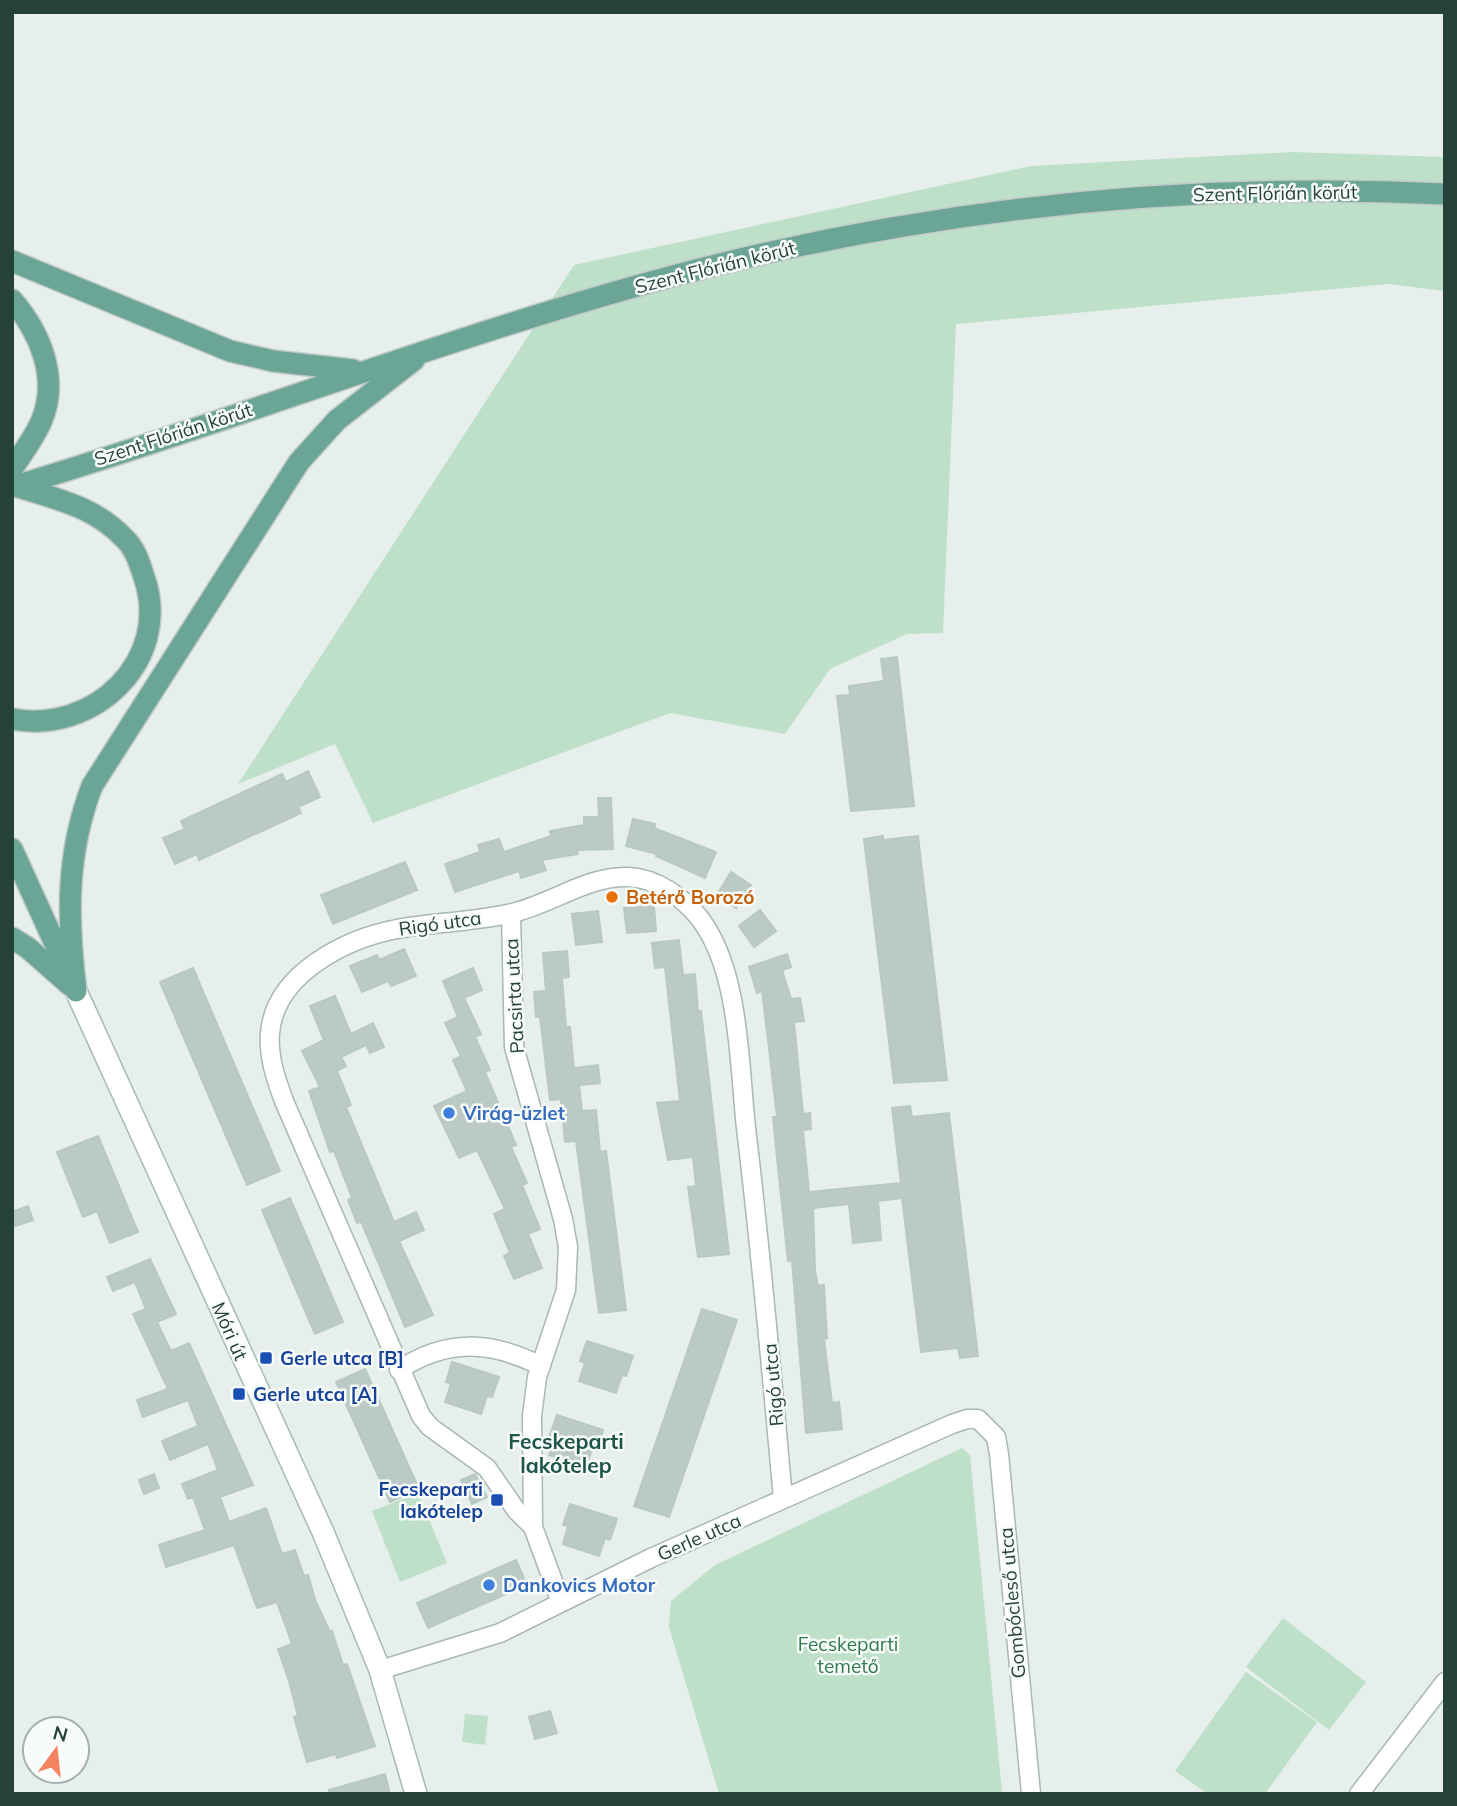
<svg xmlns="http://www.w3.org/2000/svg" width="1457" height="1806" font-family="Mulish,sans-serif">
<style>
.green{fill:#bfe0c8}
.building{fill:#bbcac4;stroke:#b8c9c2;stroke-width:2}
.lines{fill:none;stroke-linecap:round;stroke-linejoin:round}
.street-casing{stroke:#a8b8b2;stroke-width:21}
.secondary-casing{stroke:#a4bbb3;stroke-width:24}
.primary-casing{stroke:#c2cac8;stroke-width:24}
.street{stroke:#fff;stroke-width:18}
.secondary{stroke:#fff;stroke-width:21}
.primary{stroke:#6aa596;stroke-width:21}
.food-dot{fill:#e8710a;stroke:#f7fbf9;stroke-width:2.5}
.shop-dot{fill:#3f7fe0;stroke:#f7fbf9;stroke-width:2.5}
.transit-dot{fill:#1a4fb4;stroke:#f7fbf9;stroke-width:2.5}
.labels{text-anchor:middle;dominant-baseline:central;stroke-width:5;stroke-linejoin:round;paint-order:stroke}
.street-label{font-size:19px;fill:#24423a;stroke:#f7fbf9}
.food-label{font-size:19px;font-weight:bold;fill:#c56008;stroke:#f7fbf9;text-anchor:start}
.shop-label{font-size:19px;font-weight:bold;fill:#366cbe;stroke:#f7fbf9;text-anchor:start}
.transit-label{font-size:19px;font-weight:bold;fill:#164399;stroke:#f7fbf9;text-anchor:start}
.park-label{font-size:19px;fill:#2d7a4b;stroke:#f7fbf9}
.neighbourhood-label{font-size:21px;font-weight:bold;fill:#1f5548;stroke:#f7fbf9}
</style>
<rect width="100%" height="100%" fill="#e6efeb"/>
<!-- green -->
<path class="green" d="M1292,152L1445,157V291L1389,284L956,324L943,633L907,634L830,669L785,734L670,713L373,823L335,744L238,784L574,265L1031,166Z
M962,1448L970,1455L1002,1792L719,1794L669,1627L671,1601L715,1565Z
M418,1493L447,1563L400,1582L372,1511Z
M1283,1618L1366,1682L1329,1730L1246,1667Z
M1246,1672L1317,1722L1265,1794H1208L1175,1771Z
M465,1714L488,1716L485,1745L462,1742Z"/>
<!-- building -->
<path class="building" d="M897,657L914,806L851,811L837,696L850,695L849,686L884,681L881,659Z
M308,771L320,797L298,807L301,813L199,860L197,854L175,864L163,838L185,829L181,821L282,774L286,782Z
M598,798H611L613,849L577,850L578,854L542,860L546,870L521,878L519,871L455,892L445,864L480,852L478,845L499,839L504,852L551,836L550,831L584,825V817H599Z
M633,819L655,824L654,828L716,852L705,878L656,856L657,854L626,846Z
M883,836V840L918,836L947,1080L894,1083L864,839Z
M405,862L417,890L333,924L321,895Z
M731,872L751,885L736,908L717,895Z
M654,906L656,931L627,933L624,908Z
M760,910L776,931L754,947L739,926Z
M598,911L602,942L576,945L572,914Z
M679,940L683,975L695,974L698,1012L701,1011L729,1254L698,1257L688,1187L696,1186L693,1157L668,1160L657,1103L680,1101L665,967L655,968L652,943Z
M404,949L416,976L391,986L388,981L362,992L350,966L377,955L379,960Z
M567,951L569,977L562,978L566,1027H570L574,1068L598,1065L600,1083L579,1085L582,1111L596,1110L600,1152L606,1151L626,1310L599,1313L576,1141L565,1142L561,1099L550,1100L540,1017H536L534,992L546,991L543,953Z
M787,954L791,967L782,970L791,999L800,998L804,1021L794,1022L803,1114L810,1113L811,1129L803,1130L809,1192L901,1183L892,1108L910,1106L912,1117L949,1113L978,1356L960,1358L958,1348L921,1352L902,1198L878,1201L881,1240L853,1243L849,1204L813,1208L815,1271L818,1286L824,1285L827,1338L824,1339L832,1403L839,1402L842,1429L806,1433L792,1260L788,1261L777,1158L773,1117H777L768,1040L762,991L757,993L749,967Z
M193,968L280,1171L247,1185L160,982Z
M473,968L482,990L464,998L481,1034L475,1037L490,1070L485,1072L516,1145L511,1147L527,1183L522,1185L540,1229L528,1234L542,1268L514,1279L504,1256L510,1253L494,1214L505,1209L482,1160L477,1150L459,1158L434,1106L467,1091L453,1060L461,1056L445,1023L458,1017L443,981Z
M335,996L351,1034L373,1023L384,1047L370,1053L366,1045L341,1057L346,1066L337,1071L351,1105L346,1107L394,1222L416,1212L424,1230L399,1241L433,1315L405,1327L361,1221L357,1223L348,1200L352,1198L334,1151L330,1152L309,1091L320,1087L302,1051L324,1040L310,1006Z
M98,1136L138,1232L110,1243L97,1211L83,1217L57,1152Z
M290,1198L343,1322L315,1334L262,1210Z
M28,1206L33,1220L12,1227V1212Z
M150,1259L176,1314L157,1322L168,1345L171,1351L189,1343L253,1485L220,1497L229,1522L266,1508L282,1554L295,1550L304,1576L308,1575L316,1602L330,1632L332,1631L343,1665L347,1664L375,1746L337,1758L336,1754L307,1762L294,1717L298,1716L289,1681L278,1649L292,1644L277,1602L257,1608L234,1545L166,1567L159,1545L205,1530L193,1497L188,1499L182,1484L218,1470L208,1444L170,1460L162,1441L198,1426L188,1400L143,1417L137,1400L168,1389L133,1314L146,1309L135,1282L113,1291L107,1277Z
M702,1309L737,1320L669,1517L634,1506Z
M587,1341L633,1356L626,1376L622,1375L616,1393L579,1381L585,1363L580,1361Z
M452,1362L499,1377L492,1397L487,1396L481,1414L445,1402L451,1384L446,1382Z
M365,1369L419,1489L390,1502L336,1382Z
M557,1415L603,1430L597,1451L592,1449L586,1467L549,1455L555,1437L550,1435Z
M154,1474L159,1488L144,1494L139,1480Z
M475,1474L487,1497L472,1504L461,1480Z
M570,1504L617,1519L610,1540L605,1538L599,1556L563,1544L568,1526L563,1525Z
M516,1560L527,1585L428,1628L417,1603Z
M550,1711L557,1733L535,1739L529,1717Z
M385,1774L390,1794H329V1790Z"/>
<g class="lines">
<defs>
<path id="street" d="M511,914L514,1047L563,1219L568,1247L566,1290L537,1377L532,1416L533,1527
M399,1370C447,1338 491,1341 541,1366
M560,1600L533,1527L516,1510L487,1468L430,1427L421,1416L284,1101C276,1079 268,1057 270,1033C275,974 345,939 397,929C435,922 474,922 512,913C552,904 586,876 628,877C657,878 684,898 701,920C740,973 739,1064 746,1128C761,1252 772,1375 783,1499
M380,1670L500,1633L651,1558L952,1424L967,1419H978L996,1437L999,1454L1031,1794
M1359,1794L1445,1682"/>
<path id="secondary" d="M76,991L323,1532L380,1670L416,1794"/>
<path id="primary" d="M12,261L230,351L273,361L353,370
M12,300C40,332 60,379 41,422C34,438 22,454 12,469
M12,487C244,418 469,328 704,268C945,207 1196,182 1445,194
M12,719C93,735 173,660 144,577C140,564 135,548 125,539C94,506 58,500 16,486
M12,849L67,970
M12,938L28,948L70,985
M76,991C67,919 66,854 92,786L299,462L337,420L414,360"/>
</defs>
<!-- street casing -->
<use href="#street" class="street-casing"/>
<!-- secondary casing -->
<use href="#secondary" class="secondary-casing"/>
<!-- primary casing -->
<use href="#primary" class="primary-casing"/>
<!-- street -->
<use href="#street" class="street"/>
<!-- secondary -->
<use href="#secondary" class="secondary"/>
<!-- primary -->
<use href="#primary" class="primary"/>
</g>
<!-- markers -->
<circle class="food-dot" cx="612" cy="897" r="7"/>
<g class="shop-dot">
<circle cx="449" cy="1113" r="7"/>
<circle cx="489" cy="1585" r="7"/>
</g>
<g class="transit-dot">
<rect x="259" y="1351" width="14" height="14" rx="3.5"/>
<rect x="232" y="1387" width="14" height="14" rx="3.5"/>
<rect x="490" y="1493" width="14" height="14" rx="3.5"/>
</g>
<g class="labels">
<!-- street labels -->
<g class="street-label">
<text transform="translate(1275 193) rotate(-1)">Szent Flórián körút</text>
<text transform="translate(715 267) rotate(-14)">Szent Flórián körút</text>
<text transform="translate(173 434) rotate(-18)">Szent Flórián körút</text>
<text transform="translate(440 923) rotate(-8)">Rigó utca</text>
<text transform="translate(514 996) rotate(-93)">Pacsirta utca</text>
<text transform="translate(230 1331) rotate(66)">Móri út</text>
<text transform="translate(773 1385) rotate(-95)">Rigó utca</text>
<text transform="translate(699 1537) rotate(-24)">Gerle utca</text>
<text transform="translate(1012 1603) rotate(-95)">Gombócleső utca</text>
</g>
<!-- food labels -->
<g class="food-label">
<text x="626" y="897">Betérő Borozó</text>
</g>
<!-- shop labels -->
<g class="shop-label">
<text x="463" y="1113">Virág-üzlet</text>
<text x="503" y="1585">Dankovics Motor</text>
</g>
<!-- transit labels -->
<g class="transit-label">
<text x="280" y="1358">Gerle utca [B]</text>
<text x="253" y="1394">Gerle utca [A]</text>
<text x="483" y="1489" text-anchor="end">Fecskeparti<tspan x="483" dy="22">lakótelep</tspan></text>
</g>
<!-- park labels -->
<g class="park-label">
<text x="848" y="1644">Fecskeparti<tspan x="848" dy="22">temető</tspan></text>
</g>
<!-- neighbourhood labels -->
<g class="neighbourhood-label">
<text x="566" y="1441">Fecskeparti<tspan x="566" dy="24">lakótelep</tspan></text>
</g>
</g>
<!-- border -->
<rect width="1457" height="1806" fill="none" stroke="#24423a" stroke-width="28"/>
<!-- north arrow -->
<g transform="translate(56 1750) rotate(15)"><circle r="33" fill="#f7fbf9" stroke="#a3b1ad" stroke-width="2"/>
<path d="M0-5L12 26L0 18L-12 26Z" fill="#f4845f"/>
<text y="-10" font-size="19" font-weight="bold" text-anchor="middle" fill="#24423a">N</text>
</g>
</svg>
